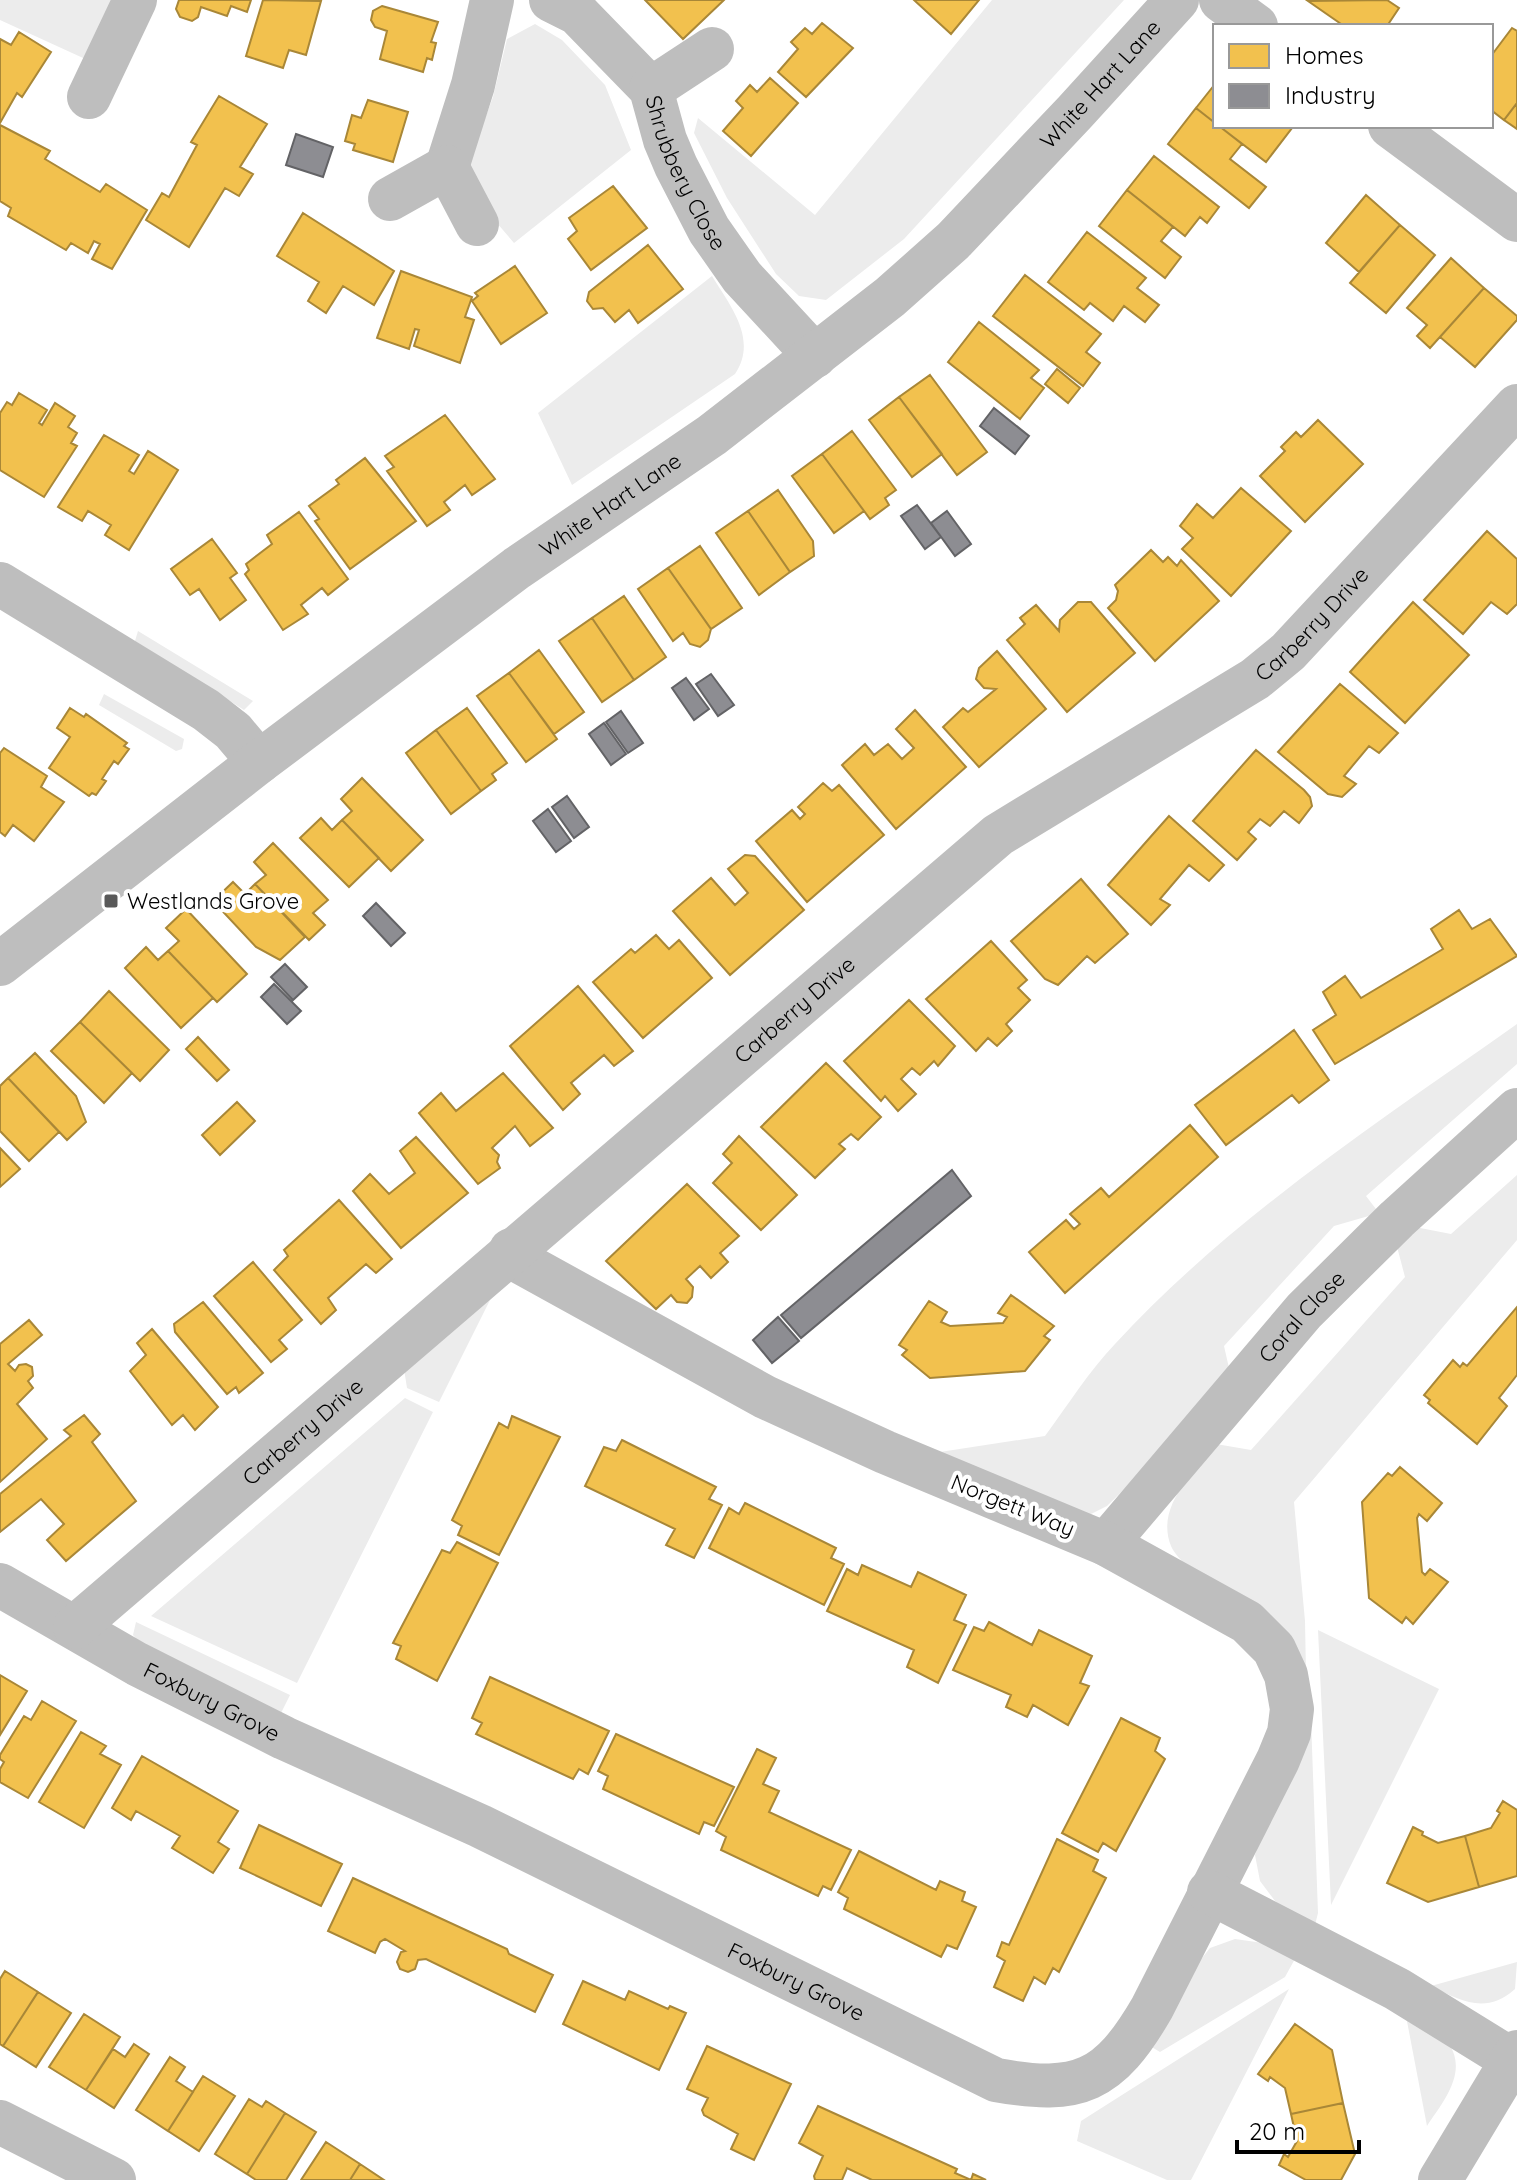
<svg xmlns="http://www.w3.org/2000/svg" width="1517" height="2180" font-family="Quicksand,sans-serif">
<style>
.green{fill:#ececec}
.homes{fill:#f2c14e;stroke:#a98737;stroke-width:2}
.industry{fill:#8d8d92;stroke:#636366;stroke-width:2}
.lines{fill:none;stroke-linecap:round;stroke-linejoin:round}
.minor{stroke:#bebebe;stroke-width:44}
.poi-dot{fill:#595959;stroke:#fff;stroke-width:3}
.labels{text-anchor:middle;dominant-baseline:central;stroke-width:8;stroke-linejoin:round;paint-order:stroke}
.street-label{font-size:22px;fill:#000;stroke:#fff}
.poi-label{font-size:22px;fill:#000;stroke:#fff;text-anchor:start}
</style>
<rect width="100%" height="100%" fill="#fff"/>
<!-- green -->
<path class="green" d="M0,0H122L94,63L0,20Z
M992,0H1124L904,239L826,300L799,296L776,274L727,198L694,133L698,118L815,215Z
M535,24L562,40L605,85L631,150L514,243L473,195L465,172L493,97L507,39Z
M712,276C731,307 758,339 735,374L572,485L538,413Z
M138,631L253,701L244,710L135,641Z
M104,694L184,739L182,749L176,751L99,705Z
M1517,1024V1064L1366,1196L1379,1213L1334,1226L1224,1346L1229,1368L1144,1470L1107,1506L1071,1524L914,1456L1045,1436C1068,1405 1089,1371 1115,1344C1232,1217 1377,1123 1517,1024Z
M1517,1175V1240L1294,1502L1305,1621L1306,1674L1187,1567C1182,1561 1174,1553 1171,1546C1155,1507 1194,1472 1216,1444L1251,1450L1405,1277L1396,1243L1415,1227L1451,1234Z
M497,1286L439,1402L407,1388L404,1369Z
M405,1398L433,1412L297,1683L151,1616Z
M136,1622L290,1695L281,1713L144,1648L133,1635Z
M1318,1630L1439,1689L1331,1905Z
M1311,1720L1318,1913L1315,1925L1293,1915L1275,1901L1260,1881L1255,1855L1264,1826Z
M1235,1939L1263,1943L1296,1957L1285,1977L1160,2052L1150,2046L1190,1973L1210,1948Z
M1517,1962L1515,1989C1486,2015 1461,2001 1431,1986Z
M1289,1989L1191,2180H1167L1077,2141L1081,2121Z
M1406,2016C1416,2023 1443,2035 1449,2044C1468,2073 1443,2102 1427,2126Z"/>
<!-- homes -->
<path class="homes" d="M179,0H251L247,12L231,6L227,16L201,7L198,17L192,21L180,17L176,9Z
M263,0L321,1L306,55L289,50L283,68L246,56Z
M645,0H724L683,39Z
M914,0H979L951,34Z
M1387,0L1399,8L1387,26H1344L1308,1Z
M382,6L438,22L431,42L436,43L432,60L427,58L423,72L380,59L387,31L375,27L371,20L373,11Z
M822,23L853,48L806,97L778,72L798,49L791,42L805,28L812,34Z
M1512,28L1517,31V103L1504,120L1491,110V56Z
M19,32L51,52L22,97L17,93L0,123V39L11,45Z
M770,78L798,103L751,156L723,131L743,108L736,101L750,85L757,92Z
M1215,84V123L1196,108Z
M219,96L267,124L240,167L253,174L239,196L225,188L189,247L146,220L162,193L169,197L197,145L191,142Z
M368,100L408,112L393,162L353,150L355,144L345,141L352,115L361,118Z
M1517,103V129L1504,120Z
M1196,108L1215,123V126H1219L1242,144L1230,159L1266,187L1249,208L1168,144Z
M0,125L50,151L45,159L100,192L106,184L147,210L112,269L92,259L100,244L94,241L88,253L71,243L66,250L8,216L11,208L0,201Z
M1219,126H1290L1292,128L1266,162Z
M1154,156L1219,207L1207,223L1200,217L1185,236L1127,190Z
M613,186L647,228L591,270L568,239L577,231L569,218Z
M1127,190L1173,227L1161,241L1181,257L1165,278L1099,226Z
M1366,195L1400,225L1359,272L1326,243Z
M303,213L394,271L374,305L343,286L326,313L308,301L319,282L277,256Z
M1400,225L1435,255L1386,313L1350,283Z
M1087,232L1146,278L1137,288L1159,305L1145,322L1124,306L1113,321L1090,303L1084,310L1048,282Z
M648,245L683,289L638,323L629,310L615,322L603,308L593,309L587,301L589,292Z
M1451,258L1484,288L1430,348L1417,336L1427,325L1407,308Z
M515,266L547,313L501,344L472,301L478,296L475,293Z
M401,271L472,297L465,317L474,320L460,363L414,346L419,330L415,329L409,349L377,338Z
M1025,275L1101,334L1086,352L1100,363L1083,386L993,316Z
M1484,288L1517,316V320L1475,367L1440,337Z
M979,322L1039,370L1031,378L1044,388L1020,419L948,362Z
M1057,369L1080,388L1068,403L1045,384Z
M930,375L987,452L957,475L899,397Z
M19,393L47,410L39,423L42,425L55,403L75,416L68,427L77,433L71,443L77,446L44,497L0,470V413L7,402L12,405Z
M899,397L942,454L912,477L869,420Z
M445,415L495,479L472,495L465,485L444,502L450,510L427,526L387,471L394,467L385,456Z
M1318,420L1363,464L1305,522L1260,476L1285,451L1281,447L1296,432L1301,437Z
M852,431L896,490L885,498L889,505L870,519L822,454Z
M104,435L139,455L129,471L134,474L148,451L178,470L129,550L105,535L111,525L88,511L82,521L58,507Z
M822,454L864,511L834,533L792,476Z
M365,458L416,521L350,569L315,521L319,519L309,506L339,484L336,480Z
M1241,488L1291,531L1231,596L1182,549L1193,538L1180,526L1197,504L1213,518Z
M778,490L813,541L814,556L790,572L748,511Z
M748,511L790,572L759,595L716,533Z
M299,512L348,579L328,595L322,588L301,605L308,614L283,630L245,574L249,570L246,564L272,544L267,535Z
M1487,531L1517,559V604L1507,614L1491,602L1463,634L1424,600Z
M212,539L237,573L230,578L246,600L220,620L199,589L190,595L171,569Z
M700,546L742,608L711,629L668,568Z
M1151,550L1163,562L1168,557L1177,566L1181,560L1219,601L1155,661L1108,608L1116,600L1118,591L1115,585Z
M668,568L711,629L708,640L700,647L690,644L683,633L673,641L638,589Z
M624,596L666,657L634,680L592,618Z
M1078,602H1091L1135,653L1067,712L1007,640L1025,624L1020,618L1036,605L1059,631L1060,620Z
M1413,602L1469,655L1405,723L1350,672Z
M592,618L634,680L602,702L559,641Z
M539,650L584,712L554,734L509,673Z
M997,651L1046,709L979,767L943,727L963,708L968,712L996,689L984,688L976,679L979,668Z
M509,673L557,739L526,762L477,696Z
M1340,684L1398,733L1379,753L1369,746L1344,776L1356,784L1342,797L1328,794L1278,752Z
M70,708L84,717L86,714L127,743L124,746L129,749L118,764L114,761L102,779L106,781L96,795L92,793L89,796L49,768L70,737L57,728Z
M467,708L507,763L492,774L496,780L481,791L436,730Z
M915,710L966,767L896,829L842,765L865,744L874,755L888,744L902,759L914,748L896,729Z
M436,730L481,791L451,814L406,753Z
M4,748L47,776L41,787L64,802L34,841L13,825L5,836L0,832V753Z
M1256,750L1304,790L1310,797L1312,806L1299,823L1284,811L1270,826L1260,819L1248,832L1256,839L1237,860L1193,821Z
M362,778L423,840L391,871L342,820L352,811L341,799Z
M823,783L832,791L839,785L884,835L807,902L756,841L792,810L800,819L805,814L798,807Z
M1169,816L1224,865L1209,881L1189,865L1160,899L1170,905L1151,925L1108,885Z
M321,818L332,830L342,820L379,858L349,887L300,838Z
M273,843L328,900L313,913L325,925L309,940L255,884L266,875L254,862Z
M745,855L755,856L804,910L730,975L673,911L711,878L735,905L748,893L728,869Z
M1081,879L1128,934L1095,963L1087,956L1058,985L1045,979L1011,941Z
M233,882L245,894L255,884L305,937L280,960L256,947L213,901Z
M186,909L247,974L217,1002L168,951L179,941L166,928Z
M1459,910L1472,929L1490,919L1517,956L1335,1064L1313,1030L1336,1015L1323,992L1345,976L1361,998L1443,949L1431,929Z
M656,935L669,949L679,940L712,978L643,1038L593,982L631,949L635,953Z
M991,941L1027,980L1018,988L1030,1000L1006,1024L1012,1031L997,1046L988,1038L976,1051L926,999Z
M146,947L158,960L168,951L213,998L181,1028L125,968Z
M578,986L633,1051L614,1066L604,1055L571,1083L580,1094L563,1110L510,1046Z
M109,991L169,1050L140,1081L80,1022Z
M909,1000L955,1046L938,1066L934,1061L920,1075L912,1068L901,1079L916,1094L898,1111L885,1096L881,1101L844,1061Z
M80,1022L132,1073L104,1103L51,1051Z
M1294,1030L1329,1080L1299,1103L1292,1095L1226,1145L1195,1105Z
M198,1037L229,1070L217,1081L186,1049Z
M35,1053L76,1096L86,1122L67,1140L8,1078Z
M826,1063L881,1117L858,1140L851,1134L839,1144L845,1149L815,1178L761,1127Z
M503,1073L553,1128L530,1146L515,1126L492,1148L499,1155L497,1162L500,1168L478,1184L419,1113L441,1093L456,1111Z
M8,1078L59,1132L29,1161L0,1131V1086Z
M237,1102L255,1121L220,1155L202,1135Z
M1190,1125L1218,1157L1065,1293L1029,1252L1066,1220L1074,1229L1080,1224L1070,1214L1101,1188L1109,1197Z
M739,1136L797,1195L761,1230L713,1183L732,1163L723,1154Z
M416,1137L468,1193L401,1248L353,1191L370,1174L389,1194L415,1173L400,1151Z
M0,1148L20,1169L0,1187Z
M687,1184L739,1236L720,1253L728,1262L711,1278L700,1266L686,1279L693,1287L692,1297L687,1303L677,1302L671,1295L656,1309L606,1261Z
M339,1200L392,1259L376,1273L366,1264L328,1298L336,1310L321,1324L274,1270L288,1256L284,1250Z
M253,1262L302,1320L279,1340L287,1349L271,1362L214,1296Z
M1011,1295L1054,1326L1044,1336L1050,1340L1025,1371L930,1378L902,1355L907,1350L899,1345L929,1301L947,1312L941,1322L950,1326L1003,1323L1007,1317L998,1313Z
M203,1302L263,1373L239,1393L236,1387L227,1394L175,1332L174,1324Z
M1517,1307V1375L1499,1398L1507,1406L1477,1444L1428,1403L1430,1400L1424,1395L1453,1360L1460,1367L1463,1363L1467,1366Z
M29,1320L42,1335L8,1364L15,1371L19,1365L26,1364L32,1367L33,1376L28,1381L33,1388L17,1404L47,1439L0,1482V1344Z
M152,1329L218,1407L195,1430L183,1415L172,1425L130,1371L146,1355L137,1343Z
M84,1415L100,1434L92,1442L136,1501L66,1561L47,1540L64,1524L41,1499L0,1532V1494L71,1436L64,1430Z
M512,1416L560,1437L499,1555L458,1535L462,1526L452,1520L499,1423L508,1428Z
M622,1440L716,1487L709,1499L722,1505L694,1558L666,1545L675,1529L585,1486L604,1447L616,1451Z
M1400,1467L1442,1503L1427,1521L1419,1514L1417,1518L1422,1572L1425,1575L1430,1569L1448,1582L1413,1624L1406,1617L1402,1623L1369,1598L1362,1502L1388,1473L1392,1476Z
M745,1503L836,1548L831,1558L844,1564L824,1605L709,1548L729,1508L739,1514Z
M457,1542L498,1563L437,1681L396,1659L401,1646L393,1643L442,1550L450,1553Z
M862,1565L911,1587L918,1572L966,1595L954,1620L966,1625L938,1683L907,1667L914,1650L827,1611L847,1569L858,1575Z
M989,1622L1032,1645L1039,1630L1092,1656L1080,1683L1089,1686L1068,1725L1033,1705L1027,1717L1006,1707L1011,1695L953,1670L974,1627L984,1631Z
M0,1675L27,1691L0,1735Z
M490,1677L609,1731L588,1774L579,1769L573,1779L476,1734L482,1723L472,1718Z
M42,1701L76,1721L28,1798L0,1782V1769L4,1762L0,1759V1755L24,1716L31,1720Z
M1121,1718L1160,1738L1155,1751L1165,1759L1116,1851L1103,1843L1098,1852L1062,1833Z
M81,1732L106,1746L100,1754L121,1765L84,1828L39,1802Z
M616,1734L734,1787L714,1826L704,1822L699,1834L603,1789L608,1776L598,1771Z
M757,1749L776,1758L763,1784L779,1791L769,1812L851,1850L831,1890L823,1886L818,1896L721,1850L726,1837L716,1831Z
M142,1756L238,1811L218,1842L229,1849L213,1873L172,1848L180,1836L136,1811L131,1820L112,1808Z
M1503,1801L1517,1810V1876L1479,1887L1465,1836L1491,1828L1500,1813L1497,1811Z
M259,1825L342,1864L321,1906L240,1868Z
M1413,1827L1423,1832L1422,1835L1438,1843L1465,1836L1479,1887L1428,1902L1387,1883Z
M1057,1839L1098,1860L1093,1871L1106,1878L1059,1972L1053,1968L1045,1984L1034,1977L1023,2001L994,1987L1005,1961L997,1956L1002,1942L1009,1945Z
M859,1851L936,1890L940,1881L965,1892L962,1901L976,1907L957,1949L947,1945L941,1957L844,1909L848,1898L838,1892Z
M353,1878L507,1949L509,1954L553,1975L535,2012L426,1959L418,1960L415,1969L408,1972L400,1969L397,1962L401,1952L405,1951L385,1939L380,1942L375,1953L328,1931Z
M5,1971L38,1992L3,2046L0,2044V1979Z
M583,1981L625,2000L629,1991L668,2009L670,2006L686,2013L659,2070L563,2024Z
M38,1992L71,2013L36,2067L3,2046Z
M84,2014L120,2037L86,2090L49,2067Z
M1295,2024L1332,2050L1343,2103L1291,2114L1285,2088L1270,2077L1268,2081L1258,2074Z
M134,2044L149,2054L114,2108L86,2090L113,2049L125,2057Z
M707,2046L791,2084L754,2160L731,2149L738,2134L704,2115L702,2110L708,2098L687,2089Z
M170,2057L185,2067L176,2081L193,2092L168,2131L136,2110Z
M203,2076L235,2096L199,2151L168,2131Z
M249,2099L262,2107L266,2101L285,2113L247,2174L215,2154Z
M1343,2103L1355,2154L1341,2180H1306L1279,2165L1284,2154L1288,2157L1297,2141L1291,2114Z
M818,2106L957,2169L955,2173L971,2180L973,2174L986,2180H872L847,2168L842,2180H815L814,2176L823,2156L799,2143Z
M285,2113L316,2132L286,2180H256L247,2174Z
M326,2142L360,2164L350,2180H301Z
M360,2164L384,2180H350Z"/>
<!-- industry -->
<path class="industry" d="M296,134L333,147L323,177L286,165Z
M994,408L1029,436L1015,454L980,426Z
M917,505L941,537L925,549L901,516Z
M947,511L971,544L955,556L931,523Z
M711,674L734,705L718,716L696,684Z
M686,678L709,709L694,720L672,688Z
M621,711L643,743L628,753L606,722Z
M604,723L626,754L611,765L589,734Z
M567,796L589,827L574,838L552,807Z
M548,809L571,841L556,852L533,821Z
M376,903L405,933L391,946L363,916Z
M285,964L307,987L293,1000L271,977Z
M274,984L301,1011L287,1024L261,997Z
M952,1170L971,1196L801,1338L781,1315Z
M778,1317L799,1341L772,1363L753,1340Z"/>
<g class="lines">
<!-- minor -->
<g class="minor">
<path id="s1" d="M551,0L577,13L651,89L665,140L676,166L709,230L742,277L815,356"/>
<path d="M1221,0L1256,26"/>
<path d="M651,89L712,49"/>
<path d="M89,97L135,0"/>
<path d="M1390,126L1517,220"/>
<path d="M447,167L473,85L492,0"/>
<path d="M390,199L447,167L477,224"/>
<path d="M0,584L206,710L233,731L259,762"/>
<path id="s2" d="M0,964L259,762L517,568L712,435L890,297L953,241L1075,112L1177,0"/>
<path id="s3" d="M1106,1544L1304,1311L1397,1219L1517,1110"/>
<path id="s4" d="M0,1585L137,1664L284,1738L480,1826L996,2080C1079,2095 1109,2082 1152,2008L1278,1760L1289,1733L1292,1709L1286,1675L1274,1649L1247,1622L1106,1544L885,1452L765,1397L515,1259L511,1250"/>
<path id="s5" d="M75,1627L998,835L1255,679L1288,652L1517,406"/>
<path d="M1209,1892L1397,1989L1512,2060"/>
<path d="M0,2122L114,2180"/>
<path d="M1440,2180L1517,2052"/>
</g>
</g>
<!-- markers -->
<rect class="poi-dot" x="103" y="893" width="16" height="16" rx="4"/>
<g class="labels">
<!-- street labels -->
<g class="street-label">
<text stroke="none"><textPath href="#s2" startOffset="1412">White Hart Lane</textPath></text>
<text stroke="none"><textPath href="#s1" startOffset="226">Shrubbery Close</textPath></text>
<text stroke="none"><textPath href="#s2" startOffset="764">White Hart Lane</textPath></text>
<text stroke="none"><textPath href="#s5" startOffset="1596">Carberry Drive</textPath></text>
<text stroke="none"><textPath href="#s5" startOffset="948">Carberry Drive</textPath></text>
<text stroke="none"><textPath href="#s3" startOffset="300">Coral Close</textPath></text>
<text stroke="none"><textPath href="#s5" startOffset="300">Carberry Drive</textPath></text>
<text transform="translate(1013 1505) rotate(22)">Norgett Way</text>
<text stroke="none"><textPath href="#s4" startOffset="242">Foxbury Grove</textPath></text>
<text stroke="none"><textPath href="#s4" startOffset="890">Foxbury Grove</textPath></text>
</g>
<!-- poi labels -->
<g class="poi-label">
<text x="127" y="901">Westlands Grove</text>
</g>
</g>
<!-- legend -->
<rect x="1213" y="24" width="280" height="104" fill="#ffffff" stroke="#999999" stroke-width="2"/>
<rect x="1229" y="44" width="40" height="24" fill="#f2c14e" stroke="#999999" stroke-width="2"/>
<text x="1285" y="64" font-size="24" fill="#000000">Homes</text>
<rect x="1229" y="84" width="40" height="24" fill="#8d8d92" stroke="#999999" stroke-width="2"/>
<text x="1285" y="104" font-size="24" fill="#000000">Industry</text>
<!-- scale -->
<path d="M1237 2140v12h122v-12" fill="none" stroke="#000000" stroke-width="4"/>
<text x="1249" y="2140" font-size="24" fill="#000000" stroke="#ffffff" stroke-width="6" paint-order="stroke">20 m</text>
</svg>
